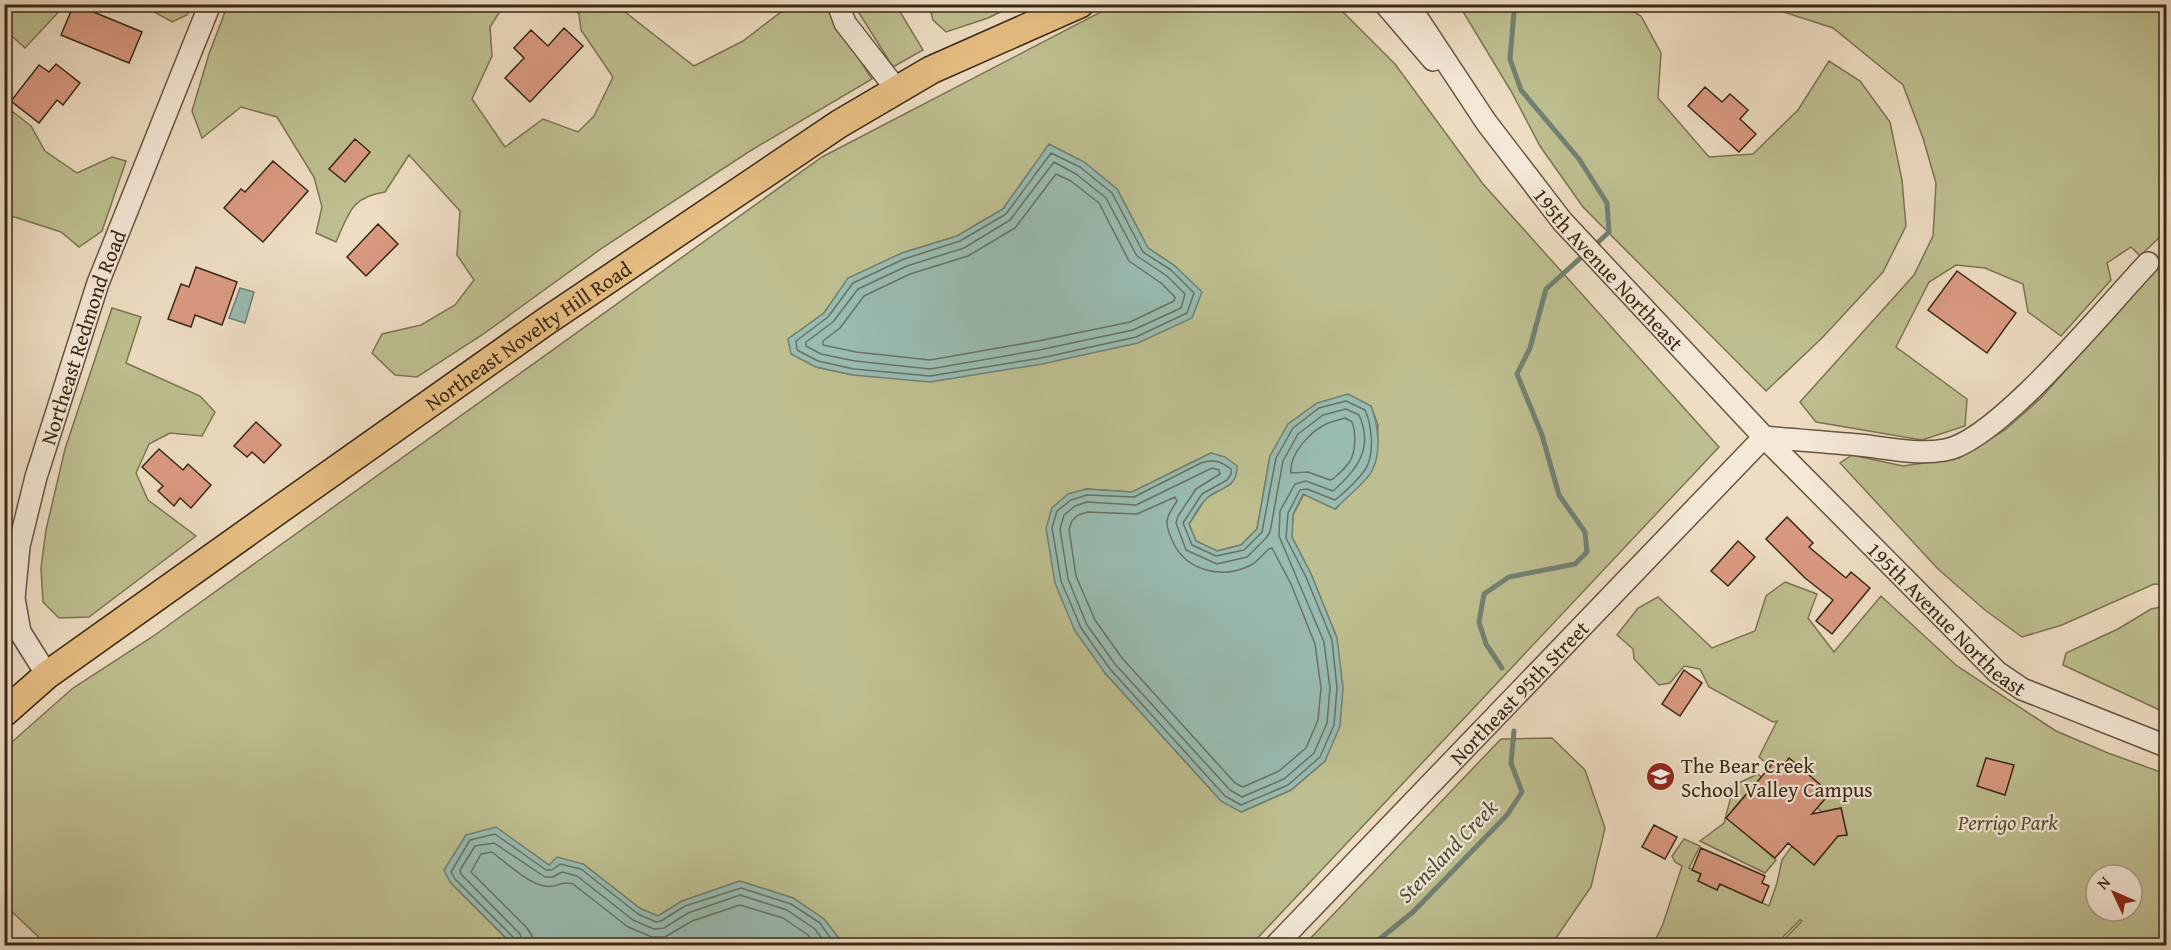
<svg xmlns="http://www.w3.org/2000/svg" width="2171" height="950" font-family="'Gentium Book Plus',serif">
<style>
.green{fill:#bebf90;stroke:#7b7452;stroke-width:1.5;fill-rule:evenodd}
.water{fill:#99bcb2;stroke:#728173;stroke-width:1.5}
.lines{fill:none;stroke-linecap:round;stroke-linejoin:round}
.shore{stroke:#687263;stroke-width:1.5}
.stream{stroke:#728173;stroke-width:5}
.building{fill:#da9a82;stroke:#382814;stroke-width:1.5}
.minor-casing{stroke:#665540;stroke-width:24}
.major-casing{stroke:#382814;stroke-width:30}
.minor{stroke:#f4e9d8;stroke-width:21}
.major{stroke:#e7be82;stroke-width:27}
.labels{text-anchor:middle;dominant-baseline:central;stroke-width:4.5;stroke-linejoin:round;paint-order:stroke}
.street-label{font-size:21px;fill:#382814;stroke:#f4e9d8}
.poi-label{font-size:21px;fill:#382814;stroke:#f4e9d8;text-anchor:start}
.park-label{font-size:21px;font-style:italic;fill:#5a4e33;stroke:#f4e9d8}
.water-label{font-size:22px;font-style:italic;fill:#504d3c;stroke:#f4e9d8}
</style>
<rect width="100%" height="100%" fill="#eeddc3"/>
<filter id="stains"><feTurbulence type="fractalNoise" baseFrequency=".00333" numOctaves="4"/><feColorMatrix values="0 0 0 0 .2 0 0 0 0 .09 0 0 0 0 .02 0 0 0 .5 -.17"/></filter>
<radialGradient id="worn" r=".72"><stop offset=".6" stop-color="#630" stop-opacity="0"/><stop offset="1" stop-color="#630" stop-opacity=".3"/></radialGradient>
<!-- green -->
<path class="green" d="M228,4H401L410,9L438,5H504L490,27L492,56L472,99L505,147L543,119L578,132L594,116L613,77L581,30L579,14L567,5H616L694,66L743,41L790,5H829V12L872,79L750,151L605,246L482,335L417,377L395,375L372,353L382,334L421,325L455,305L474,280L457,255L460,211L409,155L385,192C351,197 349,213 336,242L316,233L322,207L314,177L277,117L241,107L202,138L192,111L209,54Z
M4,5L5,4L65,5L25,48L5,30Z
M142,5H192L187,15L172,22Z
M854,5H896L923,50L893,67Z
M929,5V4L1015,5L988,18L946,32L933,20Z
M1114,5H1336L1395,64L1483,184L1719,447L1251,945H844L824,919L793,898L740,881L682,901L658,916L641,909L583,864L549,865L496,828L450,882L513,945H47L5,905L4,749L73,688L152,637L822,157ZM1027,175L1117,189L1148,248L1175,266L853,375L816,367L792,354L788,339L824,313L849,278L902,253L957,236L1003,209ZM1371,406L1378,425L1377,450L1336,509L1304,494L1293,515L1292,537L1311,574L1337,638L1325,761L1291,790L1242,812L1221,801L1105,673L1086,489L1132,492L1211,453L1231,484L1206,498L1189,524L1196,541L1217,551L1241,545L1257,529L1270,456Z
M1459,5H1622L1641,16L1661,53L1658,98L1709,157L1753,154L1798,110L1829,61L1860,81L1890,122L1902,180L1906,226L1883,272L1822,338L1766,391L1583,207L1540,146L1511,91Z
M1769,5H2166V231L2140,256L2131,247L2107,263L2111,280L2061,336L2028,312L2023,284L1985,268L1956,265L1929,282L1896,347L1967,399L1965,426L1922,440L1816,422L1800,402L1914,275L1933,236L1936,183L1923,138L1903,85L1833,28L1774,9Z
M4,105L31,126L45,151L77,173L112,157L126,161L102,231L79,247L61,232L5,214Z
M2166,258V585L2154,584L2062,625L2022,637L1985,610L1938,569L1840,463L1852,455L1903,466L1959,458L2005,430L2040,399Z
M112,308L141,317L126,363L200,396L215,412L202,436L170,433L149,444L136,473L148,500L196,536L89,617L59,618L43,602L41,568L46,530L65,449Z
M1785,582L1817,594L1808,618L1834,652L1881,596L1957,666L2056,731L2108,753L2166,774V945H1779L1802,921L1800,920L1775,945H1653L1663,924L1682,866L1675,862L1672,856L1684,839L1700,846L1689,868L1701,874L1698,881L1717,890L1720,884L1769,906L1777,883L1782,860L1792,846L1814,865L1832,843L1828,839L1847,834L1841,808L1822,812L1817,808L1830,793L1789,759L1782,767L1775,761L1770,766L1759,757L1777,721L1773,722L1709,687L1700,669L1684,666L1670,683L1659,685L1634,659L1633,649L1617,635L1638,608L1658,597L1712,648L1755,631L1766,596ZM2096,875H2132V911H2096Z
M2166,606V619L2160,633L2166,652V713L2063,665L2066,653L2118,629L2151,609Z
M1552,738L1585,770L1605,828L1591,887L1556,938L1548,945H1304L1501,739Z
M1758,774L1785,797L1773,812L1748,792L1734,808V824L1776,860L1765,873L1700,841L1724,823L1734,785Z"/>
<!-- water -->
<path class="water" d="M1049,144L1084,162L1117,189L1148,248L1175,266L1202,292L1192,318L1138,343L1042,364L930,382L853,375L816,367L791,354L788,339L824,313L848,278L902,253L957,236L1003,209Z
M240,288L254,292L245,323L229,318Z
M1348,394L1371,406C1378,425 1382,451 1372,471C1367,481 1344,500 1335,509L1303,494L1293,515L1292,537L1311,574L1337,638L1343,688L1340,726L1325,761L1291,790L1241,812L1221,801L1105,673L1075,631L1055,583L1046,528L1052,508L1068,494L1086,489L1132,492L1211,453L1225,457L1237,466C1238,490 1218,486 1206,499C1199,506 1194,516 1189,524L1196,541L1217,551L1241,545L1257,529L1270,456L1288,424L1317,403Z
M496,827L549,865L557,857L583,864L641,909L658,916L682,901L740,881L793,898L824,919L844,945H513L450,882L444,870L466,835Z"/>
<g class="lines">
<!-- shore -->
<path class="shore" d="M1051,153L1080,167L1112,193L1143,252L1171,270L1194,293L1187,313L1136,337L1041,358L930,376L854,369L818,361L797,350L796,341L828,317L853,283L904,259L960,241L1006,214Z
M1054,162L1076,174L1106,198L1137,256L1167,276L1185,294L1181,308L1133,330L1039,350L930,369L855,361L821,354L806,346V342L833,322L858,289L907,266L964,248L1010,220Z
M1056,174L1071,181L1099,203L1129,261L1161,283L1175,297L1174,301L1130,322L1038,341L930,360L856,352L823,345V341L840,328L864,296L910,274L968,256L1015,228Z
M1346,401L1365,410C1372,425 1375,455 1365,470C1357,481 1345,492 1335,500L1307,489L1300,490L1288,513L1286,538L1306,577L1332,640L1337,688L1334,725L1320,757L1288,785L1241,805L1225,796L1110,669L1081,628L1061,581L1052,528L1057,511L1071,500L1087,495L1134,497L1201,463C1213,459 1221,461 1231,469V474L1227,480L1202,494L1183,523L1192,545L1216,556L1244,550L1262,532L1276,458L1293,428L1319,408Z
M1346,409L1359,415C1374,448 1357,470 1333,491L1306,481L1295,484L1280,511L1279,536L1324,642L1330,688L1327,723L1314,753L1284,779L1242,797L1230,790L1115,664L1087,625L1068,579L1060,529L1064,515L1075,506L1087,502L1136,505L1212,468L1219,470L1220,474L1196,489L1178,516L1176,523L1186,550L1217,564L1247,557L1266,538L1270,532L1283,461L1298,434L1323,415Z
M1345,418L1352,422C1356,432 1356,451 1350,461C1346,468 1338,474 1333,479L1330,480L1308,472L1291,473C1289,454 1310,432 1326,424C1332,421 1339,420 1345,418Z
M1175,497L1177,501C1174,506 1170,511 1168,517C1165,525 1169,532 1172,540C1185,571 1222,580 1251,565C1258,561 1263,554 1269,549L1272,548L1291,584L1315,644L1321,688L1318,720L1306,748L1279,771L1243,787L1235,783L1122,658L1095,620L1076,576L1069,529L1072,521L1078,515L1088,512L1137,514Z
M517,946L515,939L455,879L451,872L470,840L495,834L546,870H552L560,864L581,869L638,914L656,922L661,921L685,906L741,888L791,904L820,923L836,946
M524,946L520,934L461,874L460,870L475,846L494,843L545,877H553L562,872L577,876L633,920L654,929L664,928L688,913L740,895L787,910L815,929L827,946
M533,946L532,936L527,928L471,872L481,854L492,852C505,862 529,884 545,886C557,889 559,880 573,884L628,927L652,937H665L692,921L740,905L783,918L808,935L816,946"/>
<!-- stream -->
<path class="stream" d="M1509,4L1514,12L1510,59L1521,90L1579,159L1607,203L1609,232L1592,248
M1502,668L1486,644L1479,622L1484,594L1509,577L1575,564L1587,552L1585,532L1559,495L1542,435L1517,374L1530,348L1546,289L1585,254
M1371,946L1413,912L1507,815L1522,792L1511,763L1514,731"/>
</g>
<!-- building -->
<path class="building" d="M74,4L142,32L129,63L61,35Z
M564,28L583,46L530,102L505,78L524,58L514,48L531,30L548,46Z
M56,64L80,83L63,105L57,100L39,123L11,101L39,65L49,72Z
M1705,87L1722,102L1730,94L1748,110L1740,119L1756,134L1739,152L1688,106Z
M355,139L370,152L345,182L329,169Z
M273,161L308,191L263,242L224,208L241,189L245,192Z
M378,224L398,244L366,276L347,257Z
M196,267L237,282L222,325L195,315L191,327L168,319L181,284L189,287Z
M1957,271L2016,313L1987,353L1928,310Z
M256,422L281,445L264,463L252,452L247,457L234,446Z
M159,449L183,470L188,464L211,485L191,508L180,498L174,506L158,491L163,486L142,467Z
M1787,517L1813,543L1809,547L1846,578L1851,572L1870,588L1832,634L1816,621L1833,600L1805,578L1766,539Z
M1738,541L1755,557L1728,586L1711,571Z
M1684,670L1702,683L1680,716L1662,704Z
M1789,758L1830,793L1812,814L1841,808L1847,835L1838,836L1814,865L1788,843L1775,858L1726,818L1775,761L1782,767Z
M1986,758L2014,765L2005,795L1977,786Z
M1654,825L1677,837L1665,859L1642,847Z
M1701,848L1765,876L1762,883L1769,886L1762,903L1720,884L1717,890L1698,881L1701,874L1692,870Z"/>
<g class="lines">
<defs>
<g id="minor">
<path d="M838,4L845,23L897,90"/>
<path d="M1385,4L1433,60"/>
<path id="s1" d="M1408,4L1486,122L1562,221L1764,437L1997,672L2022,689L2166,746"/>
<path d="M1764,437C1795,440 1827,442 1859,445C1888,448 1916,455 1945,450C1997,442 2108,305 2148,263"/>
<path id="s2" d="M47,675L20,632L14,598L19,546L36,477L98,283L210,4"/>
<path id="s3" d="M1275,946L1764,437"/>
</g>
<g id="major">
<path id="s4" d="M4,713L47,675L276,512L545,322L839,124L931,70L1080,4"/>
</g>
</defs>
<!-- minor casing -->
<use href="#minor" class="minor-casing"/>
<!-- major casing -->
<use href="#major" class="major-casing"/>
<!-- minor -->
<use href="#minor" class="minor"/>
<!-- major -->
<use href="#major" class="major"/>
</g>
<!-- icons -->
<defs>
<symbol id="school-disc" viewBox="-11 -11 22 22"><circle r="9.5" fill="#8f2418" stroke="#f4e9d8"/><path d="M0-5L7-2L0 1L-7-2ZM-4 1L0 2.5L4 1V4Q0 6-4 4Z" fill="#fff"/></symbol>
</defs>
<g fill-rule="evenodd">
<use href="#school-disc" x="1644" y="760" width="33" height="33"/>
</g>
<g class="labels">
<!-- street labels -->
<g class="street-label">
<text stroke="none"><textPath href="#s1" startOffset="333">195th Avenue Northeast</textPath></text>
<text stroke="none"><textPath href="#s4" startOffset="646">Northeast Novelty Hill Road</textPath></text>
<text stroke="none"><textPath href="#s2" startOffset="356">Northeast Redmond Road</textPath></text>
<text stroke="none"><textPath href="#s1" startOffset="820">195th Avenue Northeast</textPath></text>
<text stroke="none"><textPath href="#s3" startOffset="352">Northeast 95th Street</textPath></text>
</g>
<!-- poi labels -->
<g class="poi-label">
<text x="1681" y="765">The Bear Creek<tspan x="1681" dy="24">School Valley Campus</tspan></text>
</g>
<!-- park labels -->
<g class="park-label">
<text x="2008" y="822">Perrigo Park</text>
</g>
<!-- water labels -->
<g class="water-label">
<text transform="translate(1447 851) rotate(-46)">Stensland Creek</text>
</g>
</g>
<!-- margin -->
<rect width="2171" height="950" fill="none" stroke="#eeddc3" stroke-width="24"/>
<rect x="6" y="6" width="2159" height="938" fill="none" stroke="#382814" stroke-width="3"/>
<rect x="12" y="12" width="2147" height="926" fill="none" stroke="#382814" stroke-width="1.5"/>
<!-- north arrow -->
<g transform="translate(2114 893) rotate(314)"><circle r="28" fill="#f4e9d8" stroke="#a99c8a" stroke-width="1.5"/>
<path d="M0-4.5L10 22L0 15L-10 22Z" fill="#8f2418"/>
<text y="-9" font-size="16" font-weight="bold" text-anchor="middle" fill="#382814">N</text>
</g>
<rect width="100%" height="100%" filter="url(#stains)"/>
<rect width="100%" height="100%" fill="url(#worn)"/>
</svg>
